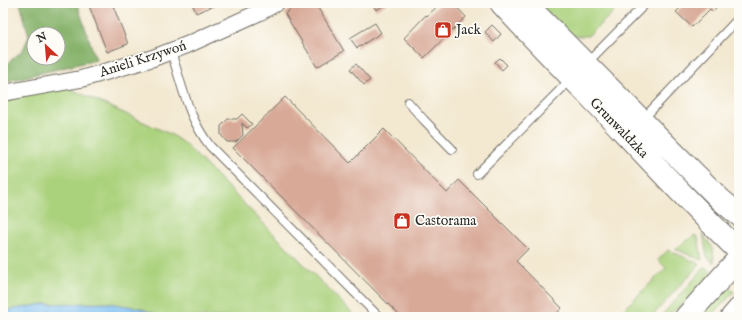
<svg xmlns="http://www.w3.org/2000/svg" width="742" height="320" font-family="'IM FELL English',serif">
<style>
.green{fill:#aad17c;stroke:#6a7e54}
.forest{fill:#87b36c;stroke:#596f4c;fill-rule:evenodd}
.water{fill:#7bbdf1;stroke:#53748e}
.building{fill:#d8a997}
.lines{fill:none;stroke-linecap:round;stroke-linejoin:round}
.lane-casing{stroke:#716d65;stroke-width:10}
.street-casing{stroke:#716d65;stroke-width:18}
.secondary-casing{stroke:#716d65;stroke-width:24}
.primary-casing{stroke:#716d65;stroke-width:24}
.lane{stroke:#fff;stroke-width:8}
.street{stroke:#fff;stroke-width:16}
.secondary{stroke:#fff;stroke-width:22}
.primary{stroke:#fff;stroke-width:22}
.labels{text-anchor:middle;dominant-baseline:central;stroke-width:3.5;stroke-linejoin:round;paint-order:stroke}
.poi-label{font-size:14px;fill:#2b2b2b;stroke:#fdfcf7;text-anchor:start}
.street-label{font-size:14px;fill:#2b2b2b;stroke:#fdfcf7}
</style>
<rect width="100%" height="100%" fill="#fdfcf7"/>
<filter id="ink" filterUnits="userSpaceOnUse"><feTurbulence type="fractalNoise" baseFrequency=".025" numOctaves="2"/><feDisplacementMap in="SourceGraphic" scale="8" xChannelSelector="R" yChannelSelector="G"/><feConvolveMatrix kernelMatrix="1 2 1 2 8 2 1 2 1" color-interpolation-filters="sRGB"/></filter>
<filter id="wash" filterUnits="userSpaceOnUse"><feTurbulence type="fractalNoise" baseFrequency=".012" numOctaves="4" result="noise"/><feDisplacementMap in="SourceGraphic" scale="16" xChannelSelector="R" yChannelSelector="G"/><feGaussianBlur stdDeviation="0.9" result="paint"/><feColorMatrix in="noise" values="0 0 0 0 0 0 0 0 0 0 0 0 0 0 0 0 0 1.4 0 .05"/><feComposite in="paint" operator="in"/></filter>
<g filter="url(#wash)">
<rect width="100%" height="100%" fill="#f3e8d0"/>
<!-- green -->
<path class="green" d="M538,3H623L588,36H571Z
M63,82L73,90L172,135L186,145L356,317H163L139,308L109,303L45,304L3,311V93Z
M703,234L713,248L714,263L707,257Z
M695,235L698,237L702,260L675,249Z
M668,250L700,264L651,317H616L666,268L658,260Z
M704,268H707L712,273L694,295L666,317H660Z
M726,285L734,292L710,317H696Z"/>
<!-- forest -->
<path class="forest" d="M20,3H77L96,60L3,82V67L23,50L29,36ZM34,34H58V58H34Z"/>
<!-- water -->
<path class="water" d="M109,303L139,308L163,317H3V311L45,304Z"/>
<g id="blocks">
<!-- building -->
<path class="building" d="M88,3H112L128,44L107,52Z
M192,3H217L218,4L196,13Z
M297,3H315L344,51L317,67L285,14Z
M372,3H388L376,10Z
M441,3H453L466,17L424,58L404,38L426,15L427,16Z
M685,3H711L716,8L713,12L710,9L692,27L676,12Z
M375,23L381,33L357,48L350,38Z
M492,25L501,34L494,42L485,32Z
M500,58L507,65L502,70L495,62Z
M356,64L370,80L364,85L350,69Z
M285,97L350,163L384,129L447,193L459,180L528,249L516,261L562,308L553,317H401L233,148Z
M242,114L252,124L247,128L242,123L243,135L236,142H227L221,135V126L228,119H237Z"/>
</g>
</g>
<g filter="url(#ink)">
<use href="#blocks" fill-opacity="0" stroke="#716d65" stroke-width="1"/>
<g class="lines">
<defs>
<path id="lane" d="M171,52C183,87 187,116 210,146L379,317
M586,64L646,3
M408,102L424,120L452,149
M642,120L739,18
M477,174L571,79"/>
<path id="street" d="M3,93L81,79L153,58L187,45L260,12L276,3"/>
<path id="secondary" d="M501,3C535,41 571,77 606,113C650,160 693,207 739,251
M525,3L675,154L721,200L739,215"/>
<path id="primary" d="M686,317L739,258
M732,317L739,309"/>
</defs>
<!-- lane casing -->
<use href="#lane" class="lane-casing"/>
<!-- street casing -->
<use href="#street" class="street-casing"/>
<!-- secondary casing -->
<use href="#secondary" class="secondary-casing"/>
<!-- primary casing -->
<use href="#primary" class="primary-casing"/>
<!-- lane -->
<use href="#lane" class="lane"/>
<!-- street -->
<use href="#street" class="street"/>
<!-- secondary -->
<use href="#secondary" class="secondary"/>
<!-- primary -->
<use href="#primary" class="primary"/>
</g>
</g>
<!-- icons -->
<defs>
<symbol id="shop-square" viewBox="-11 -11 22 22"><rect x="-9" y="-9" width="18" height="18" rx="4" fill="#c8321e" stroke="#fdfcf7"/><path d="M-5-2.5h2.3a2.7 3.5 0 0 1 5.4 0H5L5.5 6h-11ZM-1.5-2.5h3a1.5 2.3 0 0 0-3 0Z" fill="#fff"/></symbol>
</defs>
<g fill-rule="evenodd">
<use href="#shop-square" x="433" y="20" width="20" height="20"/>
<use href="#shop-square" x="392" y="211" width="20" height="20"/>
</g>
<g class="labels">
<!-- poi labels -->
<g class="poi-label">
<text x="456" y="30">Jack</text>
<text x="415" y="221">Castorama</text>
</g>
<!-- street labels -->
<g class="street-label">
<text transform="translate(143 59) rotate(-18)">Anieli Krzywoń</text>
<text transform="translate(619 128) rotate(46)">Grunwaldzka</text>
</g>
</g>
<!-- margin -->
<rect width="742" height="320" fill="none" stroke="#fdfcf7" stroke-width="16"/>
<!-- north arrow -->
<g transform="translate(46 46) rotate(334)"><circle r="19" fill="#fdfcf7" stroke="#a9a8a5"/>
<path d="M0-3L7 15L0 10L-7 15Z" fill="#c8321e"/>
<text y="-6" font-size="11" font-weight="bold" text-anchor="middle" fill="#2b2b2b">N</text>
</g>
</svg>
